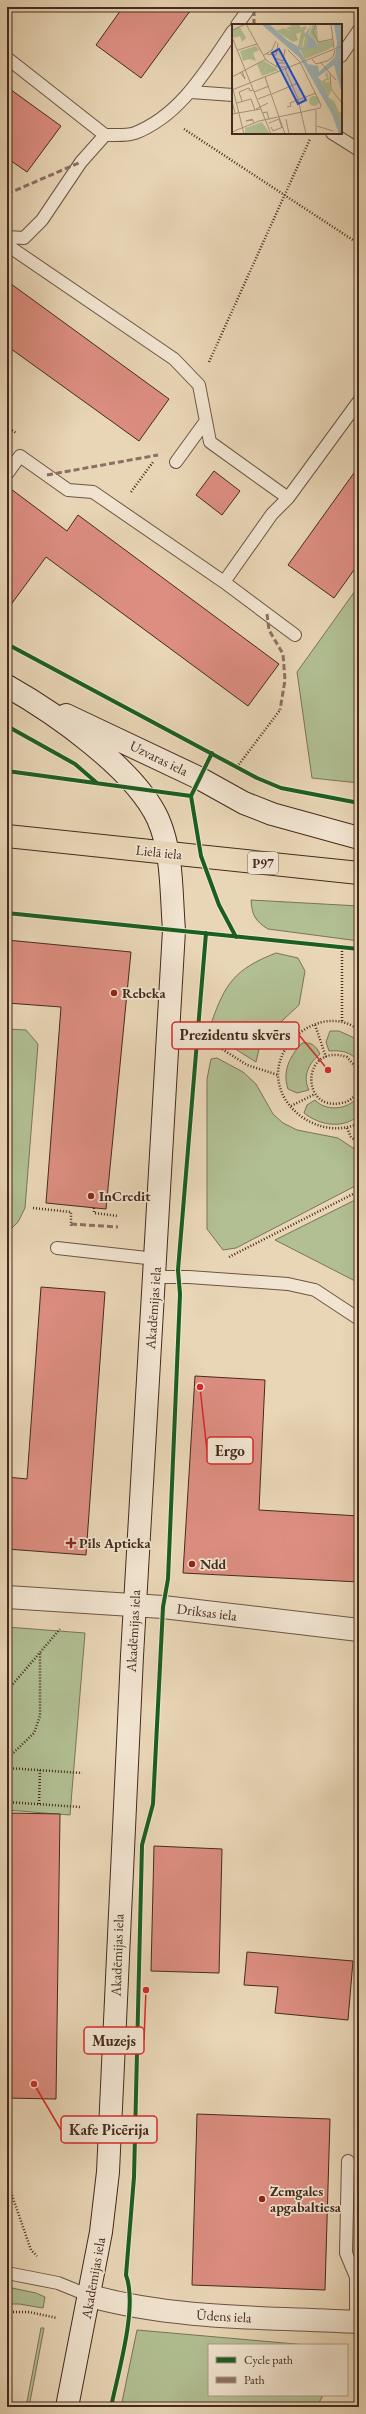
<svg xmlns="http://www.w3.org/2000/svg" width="366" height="2414" font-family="'EB Garamond',serif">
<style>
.green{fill:#b1bf92;stroke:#7a7458}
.building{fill:#dd8e81;stroke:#442a1e}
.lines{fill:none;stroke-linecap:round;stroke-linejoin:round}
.service-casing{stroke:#6d5544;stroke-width:14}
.minor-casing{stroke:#6d5544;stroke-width:24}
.secondary-casing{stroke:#442a1e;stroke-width:24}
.primary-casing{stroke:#442a1e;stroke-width:24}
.path{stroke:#442a1e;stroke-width:2.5;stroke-dasharray:1 2;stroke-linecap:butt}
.service{stroke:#f1e4d0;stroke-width:12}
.minor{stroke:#f1e4d0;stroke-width:22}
.secondary{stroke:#f1e4d0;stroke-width:22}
.primary{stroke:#e9d6b6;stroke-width:22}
.quiet{stroke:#8d6e63;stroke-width:3;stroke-dasharray:6 3;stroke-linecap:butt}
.cycleway-casing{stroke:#f1e4d0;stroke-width:6}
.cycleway{stroke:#1b5e20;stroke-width:4}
.poi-dot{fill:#8f2418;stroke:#f1e4d0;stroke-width:1.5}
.labels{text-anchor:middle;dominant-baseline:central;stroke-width:3.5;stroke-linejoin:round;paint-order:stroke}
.shield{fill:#f1e4d0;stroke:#786253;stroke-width:1}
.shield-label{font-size:13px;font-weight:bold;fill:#442a1e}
.street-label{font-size:14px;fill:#442a1e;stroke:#f1e4d0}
.poi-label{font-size:14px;font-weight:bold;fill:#442a1e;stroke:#f1e4d0;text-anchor:start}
.inset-road{fill:none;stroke:#a79179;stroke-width:1}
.view{fill:#1d4ed8;fill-opacity:0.15;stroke:#1d4ed8;stroke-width:2}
.inset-edge{fill:none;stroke:#442a1e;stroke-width:2}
.leader{fill:none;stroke:#d62828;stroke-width:1.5}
.callout-dot{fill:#d62828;stroke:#f1e4d0;stroke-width:1.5}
.callout{fill:#f1e4d0;stroke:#d62828;stroke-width:1.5}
.callout-label{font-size:15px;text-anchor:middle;font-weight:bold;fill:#442a1e}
</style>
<rect width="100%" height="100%" fill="#e9d6b6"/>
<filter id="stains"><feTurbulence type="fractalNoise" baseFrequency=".005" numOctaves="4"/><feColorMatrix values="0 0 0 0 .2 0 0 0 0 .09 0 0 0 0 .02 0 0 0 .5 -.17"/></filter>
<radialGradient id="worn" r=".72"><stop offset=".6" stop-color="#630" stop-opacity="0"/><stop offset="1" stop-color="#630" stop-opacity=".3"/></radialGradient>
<!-- green -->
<path class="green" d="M355,591L359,592V783L312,778L297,672Z
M251,900L359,906V941L268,929C255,921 252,915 251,900Z
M276,953L298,958L305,971L299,1005L268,1034L259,1049L256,1062L216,1037L211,1024C225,983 235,969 276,953Z
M7,1029L26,1030L38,1044L25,1208L18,1222L12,1228H7Z
M330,1031H339L359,1040V1062C351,1052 342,1050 329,1051L326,1042Z
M302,1043C312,1042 316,1046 320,1054C309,1063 302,1076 309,1090L297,1093L288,1089C282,1071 290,1056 302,1043Z
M217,1058L243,1072L256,1084L273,1114L283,1123L297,1130L338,1138L359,1152V1184L236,1248L223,1250L207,1229V1079L211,1059Z
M315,1100C325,1111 345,1110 355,1100L359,1104V1115C343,1130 319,1125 304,1113L307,1105Z
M359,1198V1283L275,1240Z
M7,1627L85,1633L70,1815L7,1810Z
M7,2287L36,2293L45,2297L43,2308L19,2304H7Z
M41,2328H44L29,2407H26Z
M137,2330L307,2345H209V2395H323L317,2407H121Z"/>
<!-- building -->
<path class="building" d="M123,7H193L141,78L96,45Z
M7,87L61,126L27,172L7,158Z
M7,281L169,399L139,441L7,346Z
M359,466V563L334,598L288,565Z
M214,471L240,491L222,515L196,495Z
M7,486L67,531L78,515L279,664L248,706L46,557L7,610Z
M7,940L131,952L106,1209L46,1203L61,1007L7,1003Z
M41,1287L105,1292L86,1555L7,1549V1477L27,1479Z
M195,1376L265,1380L259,1510L359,1516V1582L183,1573Z
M7,1813L60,1814L56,2099L7,2098Z
M154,1846L222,1849L219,1973L151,1971Z
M247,1952L353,1961L348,2020L275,2013L278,1987L244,1985Z
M197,2114L330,2119L325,2290L192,2285Z"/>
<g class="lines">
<defs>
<path id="service" d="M237,25L250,7
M341,56L359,30
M7,58L105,135C114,135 127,136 135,133C181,115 206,70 233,31
M191,92L233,95
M332,133L359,150
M7,237L24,238L42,220L81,162L105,135
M7,245L174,359L199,385L210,442L288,498L359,401
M176,462L205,422
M7,474L20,456L68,490L93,492L224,582L295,635
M224,582L272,514L288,498
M57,1248L156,1259
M155,1277H189L288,1284L315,1290L359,1319
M348,2161L346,2253L356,2277V2322
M7,2273L58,2283L90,2296"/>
<path id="minor" d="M7,1597L163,1607L359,1630
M90,2296C177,2320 269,2317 359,2322"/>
<path id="secondary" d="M7,686C55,713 135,769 158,819C173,853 171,894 174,930L132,1656L108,2172L101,2232L67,2407
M66,715L199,778L244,803L272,814L359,838"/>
<path id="primary" d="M7,836L359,873"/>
</defs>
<!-- service casing -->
<use href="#service" class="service-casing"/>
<!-- minor casing -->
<use href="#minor" class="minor-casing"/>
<!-- secondary casing -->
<use href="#secondary" class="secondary-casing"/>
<!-- primary casing -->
<use href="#primary" class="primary-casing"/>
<!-- path -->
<path class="path" d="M184,129L359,244
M209,362L310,139
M7,427L16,433
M131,492L153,462
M237,767L280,710
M342,1021V947
M315,1025L326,1057
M359,1029C354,1027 348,1023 342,1022C311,1015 277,1044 278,1076C280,1114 326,1140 359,1123
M197,1033L247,1065L278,1075
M359,1071L347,1057C301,1042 300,1112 341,1103C350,1102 356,1096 359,1088
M356,1094L359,1097
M291,1106L315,1094
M347,1128L351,1137L359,1143
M33,1208L71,1212V1227
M94,1208V1213L118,1216
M229,1257L359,1191
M7,1691L60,1629
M7,1759L34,1733L40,1716V1652
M7,1768L82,1773
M7,1802L80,1807
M39,1804L40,1770
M7,2181L31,2250L37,2256
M7,2312H29L57,2318"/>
<!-- service -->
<use href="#service" class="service"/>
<!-- minor -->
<use href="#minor" class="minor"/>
<!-- secondary -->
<use href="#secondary" class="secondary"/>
<!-- primary -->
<use href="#primary" class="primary"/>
<!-- quiet -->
<path class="quiet" d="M254,25V7
M7,194L81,162
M47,475L158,455
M267,614L269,630L283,654L285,680L280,710
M71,1224L118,1227"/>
<defs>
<path id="cycleway" d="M7,644L257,778L281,788L359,803
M7,726L75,764L97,783
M212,753L191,796L201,856L219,905L236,937
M7,771L191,796
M7,913L359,949
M111,2407C118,2373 138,2307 126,2275L134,2177L142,1845L153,1804L163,1607L168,1579L180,1294L178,1270L206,933"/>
</defs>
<!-- cycleway casing -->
<use href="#cycleway" class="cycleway-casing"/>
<!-- cycleway -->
<use href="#cycleway" class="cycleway"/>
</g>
<!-- markers -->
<g class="poi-dot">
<circle cx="114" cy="993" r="4"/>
<circle cx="91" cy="1196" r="4"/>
<path d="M69 1537h4v4h4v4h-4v4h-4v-4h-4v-4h4z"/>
<circle cx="192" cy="1564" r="4"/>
<circle cx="262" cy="2199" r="4"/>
</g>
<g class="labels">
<!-- shield labels -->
<rect class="shield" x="248" y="852" width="30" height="22" rx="3"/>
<g class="shield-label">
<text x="263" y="863">P97</text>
</g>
<!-- street labels -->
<g class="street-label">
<text transform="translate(159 758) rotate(26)">Uzvaras iela</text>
<text transform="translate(159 852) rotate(6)">Lielā iela</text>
<text transform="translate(153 1308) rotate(-86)">Akadēmijas iela</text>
<text transform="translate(207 1612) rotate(7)">Driksas iela</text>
<text transform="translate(133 1631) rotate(-87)">Akadēmijas iela</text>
<text transform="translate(117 1955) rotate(-88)">Akadēmijas iela</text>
<text transform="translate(93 2278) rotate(-80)">Akadēmijas iela</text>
<text transform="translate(224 2316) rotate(3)">Ūdens iela</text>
</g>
<!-- poi labels -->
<g class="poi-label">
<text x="122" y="993">Rebeka</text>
<text x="99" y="1196">InCredit</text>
<text x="79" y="1543">Pils Aptieka</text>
<text x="200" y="1564">Ndd</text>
<text x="270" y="2191">Zemgales<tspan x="270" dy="16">apgabaltiesa</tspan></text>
</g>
</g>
<!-- overview -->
<g transform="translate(232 24)">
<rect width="110" height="110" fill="#e9d6b6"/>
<path d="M54,0H67L69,4L73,2L75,4L72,7L76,14L74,23L71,24L73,14L72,13L70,24L66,23L69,8L64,10L66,16L61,18L46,8L45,5L48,6L51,4L59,7L54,4L60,2ZM81,0L85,2L86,18L100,16L102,22L95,26V23V26L73,35L68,25L86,22L84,16L77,10ZM8,3L14,14L10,18L8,12L2,14L0,10V6ZM24,22L27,26L21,29L24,37L18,35L11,37L8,27ZM32,37L44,44L46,46L30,52L25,40ZM95,47L97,56H94L93,59L97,57L99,67L96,73L102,77L107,88H110V103L86,54L90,57L95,54L93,51ZM77 77a5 5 0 1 1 10 0a5 5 0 1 1-10 0ZM30,98L38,110H13V104Z" fill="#b1bf92"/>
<path d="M29,0H37L55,16L68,24L74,23L76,14L73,10L80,0L76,10L83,16L86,23L67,26L76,40L86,42L87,48L103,33L105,19L102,0H110V70L102,41L86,53L109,100L110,110H107L100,90L68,34Z" fill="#9eb6ba"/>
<path class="inset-road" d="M14,0L25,20M84,0L81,8L86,18L101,15M99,0L102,24M0,6L14,0M0,13L39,110M6,26L25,20L34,36L45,43H55M56,26L68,38L89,81L88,84L70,88M35,30L44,31L46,19M32,31L40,26L44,17M42,34L51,37L53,25M80,35L84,40L95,37L101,33L103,26M89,39L104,56M44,43L45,39H53M53,45L66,75L74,110M8,48L13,55L10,47M98,50L99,65L110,79M0,53L34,35M33,53L53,110M0,61L12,110M0,66L110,22M22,68L37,62M40,70L66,59M26,75L39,70M0,77L3,89M10,77L7,68L17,64L18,67L21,66M5,79L19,75L23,86M55,83L59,82L58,79L84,69M24,85L36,79M30,89L35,88L37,95M0,90L29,85M54,95L57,110M21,96L14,97L20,95L21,96V97L22,99M37,99L47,95L50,104M85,102L101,107M39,103L41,107L51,103M0,108L27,97L70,88M84,110V86"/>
<path class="view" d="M47,25L74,76L66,80L40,29Z"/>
<rect width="110" height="110" class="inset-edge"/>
</g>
<!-- callouts -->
<path class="leader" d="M328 1070L299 1035M200 1387L207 1451M146 1990L144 2040M34 2084L61 2130"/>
<g class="callout-dot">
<circle cx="328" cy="1070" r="4"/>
<circle cx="200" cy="1387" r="4"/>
<circle cx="146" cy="1990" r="4"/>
<circle cx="34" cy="2084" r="4"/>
</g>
<g class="callout">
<rect x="172" y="1022" width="127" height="27" rx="4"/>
<rect x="207" y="1437" width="46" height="27" rx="4"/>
<rect x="84" y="2027" width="60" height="27" rx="4"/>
<rect x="61" y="2116" width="96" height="27" rx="4"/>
</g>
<g class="callout-label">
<text x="235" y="1040">Prezidentu skvērs</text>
<text x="230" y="1456">Ergo</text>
<text x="114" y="2046">Muzejs</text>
<text x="109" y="2135">Kafe Picērija</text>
</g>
<!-- margin -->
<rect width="366" height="2414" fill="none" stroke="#e9d6b6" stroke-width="24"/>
<rect x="8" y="8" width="350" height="2398" fill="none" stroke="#442a1e" stroke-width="2"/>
<rect x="12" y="12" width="342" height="2390" fill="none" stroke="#442a1e"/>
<!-- legend -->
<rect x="208" y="2344" width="140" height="52" fill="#f1e4d0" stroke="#ac9a89"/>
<rect x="216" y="2357" width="20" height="6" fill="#1b5e20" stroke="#ac9a89"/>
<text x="244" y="2364" font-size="12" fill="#442a1e">Cycle path</text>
<rect x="216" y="2377" width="20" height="6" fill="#8d6e63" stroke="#ac9a89"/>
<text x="244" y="2384" font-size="12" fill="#442a1e">Path</text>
<rect width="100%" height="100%" filter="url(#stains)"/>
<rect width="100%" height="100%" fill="url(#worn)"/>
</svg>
